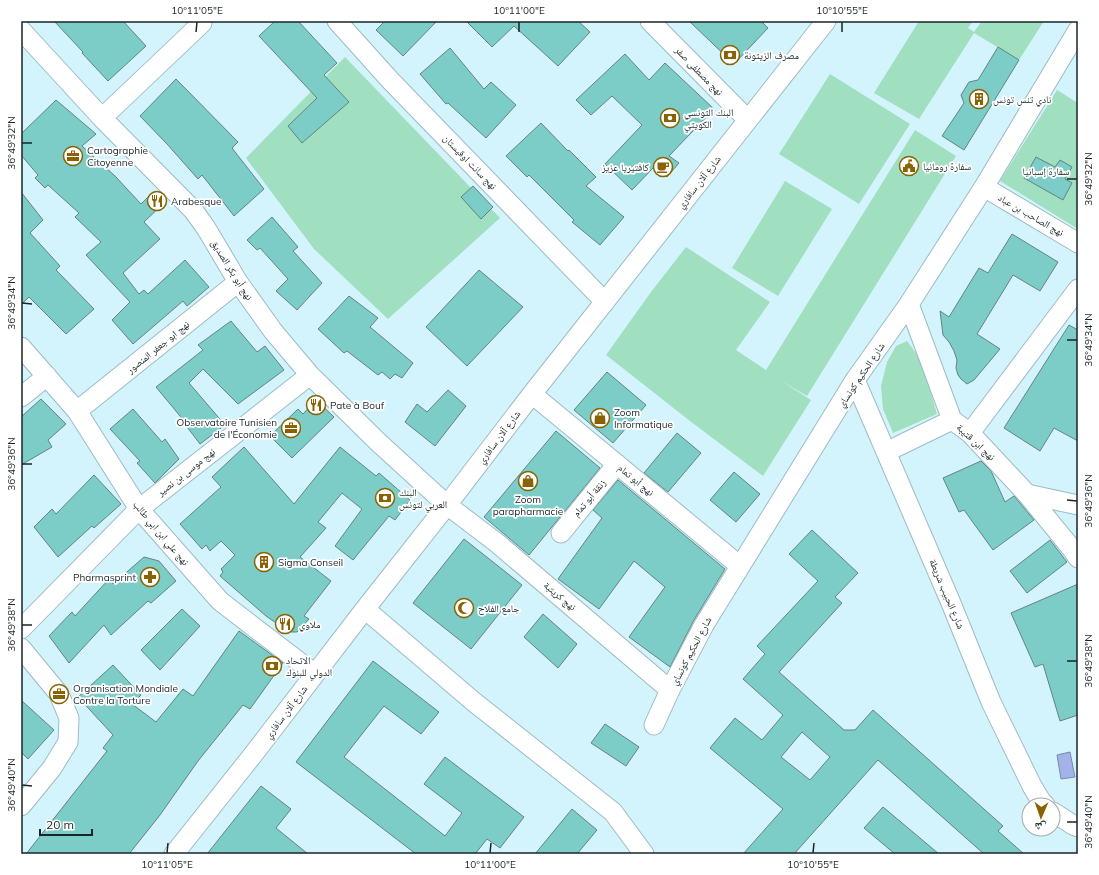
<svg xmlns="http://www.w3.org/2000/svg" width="1099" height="875" font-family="Mulish,'Noto Naskh Arabic',sans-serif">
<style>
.green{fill:#a0dfc0}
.water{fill:#a3b2e9;stroke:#7a88af}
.building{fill:#7ccdc7;stroke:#648380;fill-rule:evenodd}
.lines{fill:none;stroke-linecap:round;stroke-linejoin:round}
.minor-casing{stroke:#9dbbc4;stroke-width:21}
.minor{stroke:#fff;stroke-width:19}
.ticks{fill:none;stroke:#192528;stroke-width:1.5}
.labels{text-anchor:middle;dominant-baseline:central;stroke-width:3.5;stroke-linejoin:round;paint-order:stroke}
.poi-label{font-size:10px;fill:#192528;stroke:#fff;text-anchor:start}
.street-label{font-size:10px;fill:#192528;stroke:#fff}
.park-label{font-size:10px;fill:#133123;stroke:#fff}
.neatline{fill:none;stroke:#192528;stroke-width:1.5}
.ticks-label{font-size:10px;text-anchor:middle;fill:#192528}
</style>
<rect width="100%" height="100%" fill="#d4f4fd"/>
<!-- green -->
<path class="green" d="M919,21H973L968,28L974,32L982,21H1044L1019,60L974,33L919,119L874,93Z
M345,57L500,218L388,319L314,249L246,158Z
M830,74L910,124L859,204L779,154Z
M1057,90L1078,103V229L1000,181Z
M915,130L956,156L807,396L780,380L811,400L763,476L690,421L606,355L651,292L686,247L770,302L736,350L766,370Z
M785,181L832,209L778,296L732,268Z
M907,341L921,360L937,414L893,433L883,409L881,386L887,362L896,346Z"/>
<!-- water -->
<path class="water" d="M1070,752L1075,777L1061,779L1057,755Z"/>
<!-- building -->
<path class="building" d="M54,21H123L146,46L108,81L82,53L83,52Z
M275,21H298L337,63L324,75L349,102L302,143L288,126L317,98L259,36Z
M385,21H437L403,56L376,30Z
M466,21H578L590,32L558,66L514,26L492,47Z
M689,21H761L768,28L734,64Z
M998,47L1019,60L964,150L942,136L964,103L961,95L969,82L978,80Z
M450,48L484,89L491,82L516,105L486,138L448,103L446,104L420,74Z
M625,54L649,80L665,63L714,109L669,156L679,163L667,177L654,167L632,190L605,164L642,125L612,96L591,115L576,100Z
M176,79L238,142L232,148L264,189L234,216L202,175L198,179L167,144L140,116Z
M56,100L96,134L82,146L115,176L141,204L153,192L164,203L144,222L160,239L123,273L139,294L144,290L148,294L185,260L209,287L187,306L183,301L133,344L112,320L130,302L86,255L101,242L75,217L79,213L48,185L45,188L35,178L38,175L21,155V134Z
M541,123L568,151L569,150L596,177L586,186L624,217L600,245L572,222L574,220L529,175L527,177L506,156Z
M1036,157L1055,167L1060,160L1072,167L1065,179L1072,183L1063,200L1024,178Z
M473,186L493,207L481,219L461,197Z
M21,192L43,220L30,233L60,266L56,270L94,309L66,334L29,297L21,305Z
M272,217L298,247L293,251L322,283L297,310L276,291L288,279L260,248L257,250L247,240Z
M1012,234L1058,262L1040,291L1013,275L977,334L1000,349L974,380L967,384L961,379L958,375L956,368L957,360L954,351L949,342L943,335L940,311L949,317L979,268L988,273Z
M479,270L523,307L467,366L426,327Z
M349,296L378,318L370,327L413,363L402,378L395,374L390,379L382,372L378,375L347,351L344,353L318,329Z
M231,321L257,352L265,346L284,370L238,404L203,369L189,383L225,425L200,444L184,423L185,422L156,387L203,350L198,345Z
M1069,325L1078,330V441L1054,428L1040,451L1004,428Z
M607,372L646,405L613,443L574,410Z
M448,390L466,406L435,446L405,422L417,404L427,412Z
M41,399L66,424L48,440L52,447L21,465V417Z
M316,400L334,417L292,458L270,436L298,409L303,414Z
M133,409L162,442L165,439L179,459L155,483L137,463L140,461L110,429Z
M556,431L600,468L529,555L484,517Z
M677,433L701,453L668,492L644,473Z
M244,447L294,504L340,447L376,476L379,473L410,500L395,520L389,516L353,560L335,546L362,509L342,493L318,522L326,528L300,557L331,581L304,616L309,619L297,632H289L266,616L220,576L223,572L221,569L235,555L221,541L210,551L206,545L202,549L180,524L221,487L212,477Z
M981,461L991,471L1005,502L1014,496L1034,520L993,550L964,510L959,512L943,478Z
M734,472L760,494L736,522L710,500Z
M94,475L121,504L94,528L92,526L58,557L34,527L52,509L56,514Z
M618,480L725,569L694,620L670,667L629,637L665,587L634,561L599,609L558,579L602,518L593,510Z
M812,530L858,573L835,597L842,603L779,672L844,730H855L873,710L1003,826L998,831L1024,854H984L878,760L794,854H743L783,809L710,748L735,718L762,740L783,715L743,679L765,654L757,646L818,581L789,554ZM802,732L830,757L810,780L781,757Z
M464,539L522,585L471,649L413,603Z
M1050,540L1067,562L1027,593L1010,571Z
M144,557L159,561L176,581L151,603L148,601L111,635L104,625L69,663L49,636L72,612L75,616L109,579L113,584Z
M1078,584V715L1060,721L1043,664L1035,667L1011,613Z
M182,609L200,626L160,670L141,650Z
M543,614L577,644L558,668L524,637Z
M239,631L283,663L250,709L243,705L198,761L160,815L129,854H26L107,751L103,748L113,735L78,697L113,665L141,695L132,704L156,722L183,689L193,696Z
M373,661L439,712L421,734L384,706L344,757L445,836L462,813L424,784L445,757L524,817L500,848L487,839L475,854H416L296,762Z
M21,700L54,730L28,759L21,752Z
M605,724L639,747L626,766L591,743Z
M261,786L291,809L276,828L308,854H207Z
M883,807L939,854H895L864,828Z
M572,809L597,830L577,854H535Z"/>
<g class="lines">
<defs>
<path id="minor" d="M337,21L390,80L605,302
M650,21L748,120
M21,30L102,118L193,210L206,228L238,282L273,331L310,375L378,442L447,505L497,543L670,690
M102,118L202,23
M984,187L1078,243
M909,304L952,420L970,433L1027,494L1072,549L1078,558
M21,347L77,411L139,509L220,601L315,674
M855,380L951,603L991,702L1032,786L1041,801L1045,805
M532,394L740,566
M21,397L47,376
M77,411L238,282
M970,433L1078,289
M886,452L952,420
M1027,494L1078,505
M561,533L617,464
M365,609L474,702L613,812L644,854
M21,629L139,509L310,375
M21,648L59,694L69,718L68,742L52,768L21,806
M654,725L670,690L704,625L855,380L909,304L984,187L1078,30
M1053,812L1073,825L1078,827
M174,854L252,756L365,609L447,505L532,394L826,21"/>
</defs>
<!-- minor casing -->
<use href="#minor" class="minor-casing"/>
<!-- minor -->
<use href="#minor" class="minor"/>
</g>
<!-- ticks -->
<path class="ticks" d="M196,32L197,22M519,32V22M842,32V22M22,143H32M1067,179H1077M22,303L32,304M1067,340H1077M22,464H32M1067,500L1077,501M22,625H32M1067,661H1077M22,785L32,786M1067,822H1077M167,853L168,843M490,853L491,843M813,853L814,843"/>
<!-- icons -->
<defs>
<symbol id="bank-ring" viewBox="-11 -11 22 22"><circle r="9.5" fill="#fff" stroke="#8a6201" stroke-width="1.5"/><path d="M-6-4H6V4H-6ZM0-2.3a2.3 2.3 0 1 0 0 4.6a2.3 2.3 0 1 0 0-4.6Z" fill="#8a6201"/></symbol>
<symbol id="building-ring" viewBox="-11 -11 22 22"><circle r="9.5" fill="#fff" stroke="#8a6201" stroke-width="1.5"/><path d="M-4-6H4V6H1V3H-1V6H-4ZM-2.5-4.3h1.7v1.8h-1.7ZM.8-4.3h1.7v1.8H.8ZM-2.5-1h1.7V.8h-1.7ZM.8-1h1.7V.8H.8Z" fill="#8a6201"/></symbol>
<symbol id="office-ring" viewBox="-11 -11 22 22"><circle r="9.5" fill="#fff" stroke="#8a6201" stroke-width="1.5"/><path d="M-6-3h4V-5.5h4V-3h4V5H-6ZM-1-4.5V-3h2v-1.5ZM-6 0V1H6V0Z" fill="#8a6201"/></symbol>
<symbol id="civic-ring" viewBox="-11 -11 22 22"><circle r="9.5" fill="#fff" stroke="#8a6201" stroke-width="1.5"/><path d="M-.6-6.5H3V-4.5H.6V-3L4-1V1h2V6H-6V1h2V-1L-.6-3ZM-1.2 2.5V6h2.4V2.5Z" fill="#8a6201"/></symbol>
<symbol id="cafe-ring" viewBox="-11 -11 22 22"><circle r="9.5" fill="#fff" stroke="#8a6201" stroke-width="1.5"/><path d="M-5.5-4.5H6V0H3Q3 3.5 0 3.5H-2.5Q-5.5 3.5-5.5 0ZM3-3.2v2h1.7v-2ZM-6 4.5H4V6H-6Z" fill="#8a6201"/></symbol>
<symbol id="restaurant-ring" viewBox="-11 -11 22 22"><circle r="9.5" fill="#fff" stroke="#8a6201" stroke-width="1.5"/><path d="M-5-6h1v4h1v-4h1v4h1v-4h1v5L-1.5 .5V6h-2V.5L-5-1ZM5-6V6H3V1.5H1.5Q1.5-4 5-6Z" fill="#8a6201"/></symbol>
<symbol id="shop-ring" viewBox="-11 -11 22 22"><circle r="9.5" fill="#fff" stroke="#8a6201" stroke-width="1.5"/><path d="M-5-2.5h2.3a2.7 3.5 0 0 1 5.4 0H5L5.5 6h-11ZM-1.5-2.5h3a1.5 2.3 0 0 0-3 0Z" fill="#8a6201"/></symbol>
<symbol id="pharmacy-ring" viewBox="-11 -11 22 22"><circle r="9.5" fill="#fff" stroke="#8a6201" stroke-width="1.5"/><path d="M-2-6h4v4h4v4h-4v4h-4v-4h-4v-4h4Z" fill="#8a6201"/></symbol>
<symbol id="mosque-ring" viewBox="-11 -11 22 22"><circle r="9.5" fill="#fff" stroke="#8a6201" stroke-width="1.5"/><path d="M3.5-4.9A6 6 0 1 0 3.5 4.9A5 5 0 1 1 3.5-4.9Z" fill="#8a6201"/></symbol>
</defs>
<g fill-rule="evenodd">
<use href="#bank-ring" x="719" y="44" width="22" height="22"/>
<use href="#building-ring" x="968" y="88" width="22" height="22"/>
<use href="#bank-ring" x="659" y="107" width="22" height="22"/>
<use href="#office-ring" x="62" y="145" width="22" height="22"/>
<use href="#civic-ring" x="898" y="155" width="22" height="22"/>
<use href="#cafe-ring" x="652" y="156" width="22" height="22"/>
<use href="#restaurant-ring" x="146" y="190" width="22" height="22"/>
<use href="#restaurant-ring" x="305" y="394" width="22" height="22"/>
<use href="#shop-ring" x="589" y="407" width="22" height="22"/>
<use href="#office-ring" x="280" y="417" width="22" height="22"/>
<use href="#shop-ring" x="517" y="470" width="22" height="22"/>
<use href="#bank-ring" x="374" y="487" width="22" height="22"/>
<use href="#building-ring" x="253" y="551" width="22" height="22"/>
<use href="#pharmacy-ring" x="139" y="566" width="22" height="22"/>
<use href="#mosque-ring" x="453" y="597" width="22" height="22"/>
<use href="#restaurant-ring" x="274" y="613" width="22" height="22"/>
<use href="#bank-ring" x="261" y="655" width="22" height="22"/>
<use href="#office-ring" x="48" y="683" width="22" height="22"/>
</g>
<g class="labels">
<!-- poi labels -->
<g class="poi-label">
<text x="744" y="55">مصرف الزيتونة</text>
<text x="993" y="99">نادي تنس تونس</text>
<text x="684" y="112">البنك التونسي<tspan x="684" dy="12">الكويتي</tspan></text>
<text x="87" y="150">Cartographie<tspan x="87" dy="12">Citoyenne</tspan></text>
<text x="923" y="166">سفارة رومانيا</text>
<text x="649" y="167" text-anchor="end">كافتيريا عزيز</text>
<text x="171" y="201">Arabesque</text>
<text x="330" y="405">Pate à Bouf</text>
<text x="614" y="412">Zoom<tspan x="614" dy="12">Informatique</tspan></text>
<text x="277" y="422" text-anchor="end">Observatoire Tunisien<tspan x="277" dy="12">de l'Économie</tspan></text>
<text x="399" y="492">البنك<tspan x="399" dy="12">العربي لتونس</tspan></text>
<text x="528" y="499" text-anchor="middle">Zoom<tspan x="528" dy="12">parapharmacie</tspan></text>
<text x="278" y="562">Sigma Conseil</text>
<text x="136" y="577" text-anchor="end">Pharmasprint</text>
<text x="478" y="608">جامع الفلاح</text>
<text x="299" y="624">ملاوي</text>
<text x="286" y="660">الاتحاد<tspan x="286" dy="12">الدولي للبنوك</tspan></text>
<text x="73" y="688">Organisation Mondiale<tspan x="73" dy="12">Contre la Torture</tspan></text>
</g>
<!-- street labels -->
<g class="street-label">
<text transform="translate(699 71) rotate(46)">نهج مصطفى صفر</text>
<text transform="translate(470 162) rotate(46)">نهج سانت اوقيستان</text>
<text transform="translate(699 182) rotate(-52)">شارع آلان سافاري</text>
<text transform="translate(1031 215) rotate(30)">نهج الصاحب بن عباد</text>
<text transform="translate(232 270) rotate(58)">نهج أبو بكر الصديق</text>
<text transform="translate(158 347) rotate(-39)">نهج ابو جعفر المنصور</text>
<text transform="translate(861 375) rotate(-56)">شارع الحكيم كونساي</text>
<text transform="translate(499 437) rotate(-53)">شارع آلان سافاري</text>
<text transform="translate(976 442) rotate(43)">نهج ابن قتيبة</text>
<text transform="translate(186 472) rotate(-38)">نهج موسى بن نصير</text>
<text transform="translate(636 480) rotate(40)">نهج أبو تمام</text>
<text transform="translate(589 498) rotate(-50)">زنقة أبو تمام</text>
<text transform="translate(161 533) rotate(50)">نهج علي ابن ابي طالب</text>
<text transform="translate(947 594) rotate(67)">شارع الحبيب شريطة</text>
<text transform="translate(560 596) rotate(40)">نهج كريتبة</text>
<text transform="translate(691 651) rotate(-62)">شارع الحكيم كونساي</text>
<text transform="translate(286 712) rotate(-53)">شارع آلان سافاري</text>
</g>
<!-- park labels -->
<g class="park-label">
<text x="1046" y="171">سفارة إسبانيا</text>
</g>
</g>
<!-- border -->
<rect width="1099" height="875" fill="none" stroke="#ffffff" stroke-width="44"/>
<!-- north arrow -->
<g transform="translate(1041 817) rotate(182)"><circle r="19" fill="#ffffff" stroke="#a3a8a9"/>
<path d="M0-3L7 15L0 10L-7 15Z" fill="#8a6201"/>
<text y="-6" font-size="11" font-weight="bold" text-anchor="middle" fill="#192528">ش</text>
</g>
<!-- scale -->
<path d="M40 829v6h52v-6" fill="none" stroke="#192528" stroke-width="2"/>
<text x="46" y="829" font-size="12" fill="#192528" stroke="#ffffff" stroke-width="3" paint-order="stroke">20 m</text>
<rect x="22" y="22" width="1055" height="831" class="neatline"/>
<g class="ticks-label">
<text x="197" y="14">10°11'05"E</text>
<text x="519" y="14">10°11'00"E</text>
<text x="842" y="14">10°10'55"E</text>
<text transform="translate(11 143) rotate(-90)" y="4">36°49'32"N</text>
<text transform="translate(1088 179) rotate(-90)" y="4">36°49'32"N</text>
<text transform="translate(11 303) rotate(-90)" y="4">36°49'34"N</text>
<text transform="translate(1088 340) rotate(-90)" y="4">36°49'34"N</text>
<text transform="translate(11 464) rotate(-90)" y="4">36°49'36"N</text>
<text transform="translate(1088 501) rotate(-90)" y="4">36°49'36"N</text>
<text transform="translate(11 625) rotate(-90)" y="4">36°49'38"N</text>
<text transform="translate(1088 661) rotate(-90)" y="4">36°49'38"N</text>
<text transform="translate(11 785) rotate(-90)" y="4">36°49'40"N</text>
<text transform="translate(1088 822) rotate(-90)" y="4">36°49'40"N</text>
<text x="167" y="868">10°11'05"E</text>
<text x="490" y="868">10°11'00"E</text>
<text x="813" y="868">10°10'55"E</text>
</g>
</svg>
